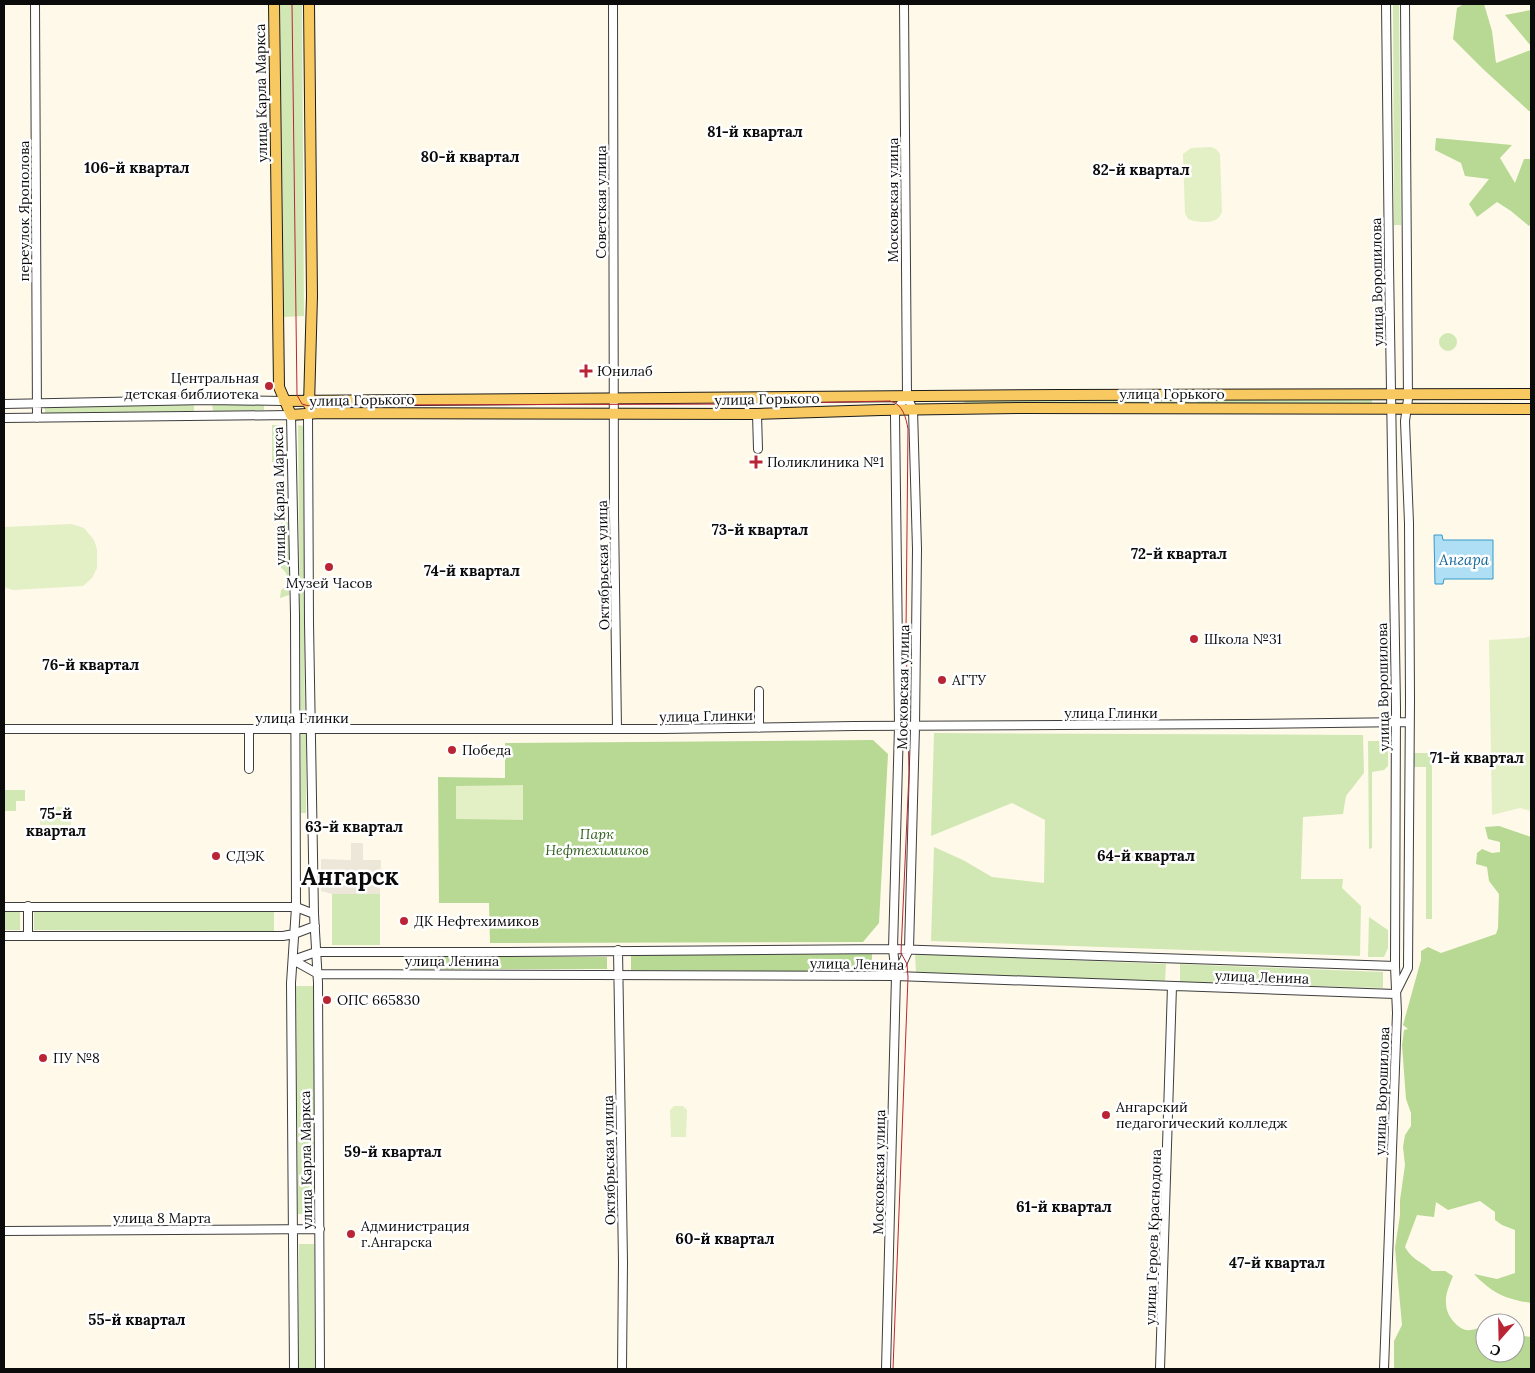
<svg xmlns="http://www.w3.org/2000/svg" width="1535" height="1373" font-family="Lora,serif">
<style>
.green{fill:#d2e8b4}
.forest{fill:#b7d993}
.pitch{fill:#e3efc5}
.plaza{fill:#ede7da}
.water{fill:#aedff5;stroke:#3699cc}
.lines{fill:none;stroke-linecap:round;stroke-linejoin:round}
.minor-casing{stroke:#3e3e3e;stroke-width:10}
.major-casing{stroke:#1c1c1c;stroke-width:12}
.minor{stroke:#fff;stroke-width:8}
.major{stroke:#f8c960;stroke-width:10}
.tram{stroke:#b92535;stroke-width:1}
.poi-dot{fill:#b92535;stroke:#fff;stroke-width:2}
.labels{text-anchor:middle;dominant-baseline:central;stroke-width:5;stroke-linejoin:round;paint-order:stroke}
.street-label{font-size:14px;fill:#0b0b0b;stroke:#fff}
.poi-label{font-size:14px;fill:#0b0b0b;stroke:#fff;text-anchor:start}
.park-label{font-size:14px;font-style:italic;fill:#2f611c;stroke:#fff}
.neighbourhood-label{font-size:15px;font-weight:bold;fill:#0b0b0b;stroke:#fff}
.water-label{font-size:15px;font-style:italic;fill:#16699b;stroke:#fff}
.town-label{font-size:24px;font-weight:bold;fill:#0b0b0b;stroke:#fff}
</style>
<rect width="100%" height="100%" fill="#fff9e9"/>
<!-- green -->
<path class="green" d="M280,4H302L304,316L284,317Z
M1393,4H1399L1401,225H1394Z
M1439 342a9 9 0 1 1 18 0a9 9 0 1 1-18 0Z
M1372,398V404H1197V399Z
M1190,399L1189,404L960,406L967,400Z
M264,403V410L213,411L212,404Z
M194,404V411L45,414V406Z
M272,425H281V462H272Z
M298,425L303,426L305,723H301Z
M285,518L289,525V595L280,598L281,590C290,585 289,573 281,568V519Z
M934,733L1363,735L1364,773L1346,796L1343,814L1303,817L1301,879H1343L1342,888L1361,906L1360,956L931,941L934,847L963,860L992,877L1044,883L1045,820L1012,803L931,836Z
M301,734H306V813H301Z
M1368,741H1388V766L1384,770L1372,772V848L1369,849Z
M1414,753H1432V919H1426V767H1414Z
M4,790H25V801H16V811H4Z
M332,894H380V945H332Z
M34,911L274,912V931L34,930Z
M4,912H20V930H4Z
M1369,917L1388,930V948L1384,957H1368Z
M915,954L1166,964L1165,982L916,973Z
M1180,964L1383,972V988L1180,982Z
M296,986H314L316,1214H298Z
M299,1244H314L315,1369H299Z"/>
<!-- forest -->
<path class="forest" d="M1464,4H1484L1492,31L1496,63L1531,50V111H1529L1483,69L1453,39L1457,8Z
M1531,10V46L1505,15Z
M1436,138L1512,145L1500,158L1515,183L1524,159H1531V224L1529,226L1511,211L1497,202L1477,217L1469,204L1489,179L1465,176L1461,163L1435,150Z
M873,740L888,754L879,923L863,942L490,943L489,903H439L438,777L505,778V743Z
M1499,826L1531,837V1303C1505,1299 1492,1293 1474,1274L1497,1279L1515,1273V1230L1502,1225L1495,1220V1212L1480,1201L1448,1210L1436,1202L1434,1217L1417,1215L1405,1247C1413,1261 1420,1260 1432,1271H1445L1453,1276C1450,1284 1445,1294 1446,1303C1446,1310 1449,1316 1453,1321C1464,1334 1472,1331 1485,1325V1353H1515V1347L1524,1336L1531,1337V1369H1394V1341L1402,1325L1395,1248L1400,1215V1200L1405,1165L1403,1147L1405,1135L1411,1126V1113L1406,1099L1402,1045L1404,1030L1408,1029L1403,1025L1421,960V951L1428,947L1441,953L1496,934L1498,928L1499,894L1489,881L1487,867L1476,864L1477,853L1482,849L1492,853L1500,852V842L1488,839L1485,827Z
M872,954V972L631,970V955Z
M414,957H607V969H414Z"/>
<!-- pitch -->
<path class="pitch" d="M1211,147L1216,149L1220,154L1222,212C1221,214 1219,218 1217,219C1210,224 1195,222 1188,219L1185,213L1183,154L1191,148Z
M72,524L84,528L94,540L97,549V568L92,578L83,586L13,590L4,587V527Z
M1531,636V811L1520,808L1492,815L1489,640L1524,638Z
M523,785V820L456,819V786Z
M40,807H71V825H40Z
M674,1106H683L687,1110L686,1137H671L670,1110Z"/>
<!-- plaza -->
<path class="plaza" d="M351,843H363V860H381L380,894H332L321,891V859L351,860Z"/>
<!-- water -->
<path class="water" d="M1434,535H1442L1443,540H1493V579H1444L1443,584H1435Z"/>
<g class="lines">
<defs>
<path id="minor" d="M35,4L37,418
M613,4L614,515L617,729
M4,404L206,400L284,401
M308,414L309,623L314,914L318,983L320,1369
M757,414L758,449
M4,418L291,415L295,615L296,907L291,983L294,1369
M759,691V728
M4,729H663L854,726L1245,724L1409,722
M249,730V769
M4,907H296L314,914
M28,935V906
M4,936H283L294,934L315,926
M618,950L623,1262L622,1369
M293,960L318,974L896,976L1395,994
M293,960L316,952H505L893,949L1395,966
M897,975L909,949L915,727L917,549L913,410L907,396L904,4
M1396,992L1408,968L1410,700L1409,523L1405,421L1408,399L1405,4
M4,1231L320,1229
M886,1369L896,976L893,949L899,726L895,416L896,410L907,396
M1160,1369L1172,986
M1384,1369L1397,1013L1395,966L1396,708L1389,264L1386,4"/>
<path id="major" d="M274,4L279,387L291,415L320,413L757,414L881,410L1024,408L1531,409
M284,401L1062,395L1531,394
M309,405L312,296L309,4"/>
</defs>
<!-- minor casing -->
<use href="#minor" class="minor-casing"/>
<!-- major casing -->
<use href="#major" class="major-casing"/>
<!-- minor -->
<use href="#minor" class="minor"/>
<!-- major -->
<use href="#major" class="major"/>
<!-- tram -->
<path class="tram" d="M292,4L297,395L302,404L309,406L369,405L750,404L890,401C903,404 906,418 908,429L906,631L909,773L901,953L907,964L908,977L893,1369"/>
</g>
<!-- markers -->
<g class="poi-dot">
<path d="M583.5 363.5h5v5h5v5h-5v5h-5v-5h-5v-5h5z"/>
<circle cx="269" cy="386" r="5"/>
<path d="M753.5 454.5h5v5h5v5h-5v5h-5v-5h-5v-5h5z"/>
<circle cx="329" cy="567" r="5"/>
<circle cx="1194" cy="639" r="5"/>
<circle cx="942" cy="680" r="5"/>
<circle cx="452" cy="750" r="5"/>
<circle cx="216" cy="856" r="5"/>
<circle cx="404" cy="921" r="5"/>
<circle cx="327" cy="1000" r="5"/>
<circle cx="43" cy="1058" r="5"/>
<circle cx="1106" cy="1115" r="5"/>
<circle cx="351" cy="1234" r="5"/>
</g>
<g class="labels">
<!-- street labels -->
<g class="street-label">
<text transform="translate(261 93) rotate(-91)">улица Карла Маркса</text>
<text transform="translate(893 200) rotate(-90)">Московская улица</text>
<text transform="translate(601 202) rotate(-90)">Советская улица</text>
<text transform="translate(24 211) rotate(-90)">переулок Ярополова</text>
<text transform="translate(1377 282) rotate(-91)">улица Ворошилова</text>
<text x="1172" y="394">улица Горького</text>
<text transform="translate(767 399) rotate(-1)">улица Горького</text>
<text transform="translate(362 400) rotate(-1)">улица Горького</text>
<text transform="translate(279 496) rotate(-91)">улица Карла Маркса</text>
<text transform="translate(603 565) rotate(-91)">Октябрьская улица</text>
<text transform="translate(903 687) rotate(-89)">Московская улица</text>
<text transform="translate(1383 687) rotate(-91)">улица Ворошилова</text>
<text x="1111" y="713">улица Глинки</text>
<text transform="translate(706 716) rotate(-1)">улица Глинки</text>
<text x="302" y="718">улица Глинки</text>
<text x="452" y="961">улица Ленина</text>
<text transform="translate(857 964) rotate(1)">улица Ленина</text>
<text transform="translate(1262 977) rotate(2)">улица Ленина</text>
<text transform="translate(1382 1091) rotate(-88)">улица Ворошилова</text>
<text transform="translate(306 1160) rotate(-91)">улица Карла Маркса</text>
<text transform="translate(609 1160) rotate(-91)">Октябрьская улица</text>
<text transform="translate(879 1172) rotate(-89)">Московская улица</text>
<text x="162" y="1218">улица 8 Марта</text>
<text transform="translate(1153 1237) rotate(-88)">улица Героев Краснодона</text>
</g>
<!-- poi labels -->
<g class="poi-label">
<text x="597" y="371">Юнилаб</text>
<text x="259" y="378" text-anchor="end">Центральная<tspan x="259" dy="16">детская библиотека</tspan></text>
<text x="767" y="462">Поликлиника №1</text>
<text x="329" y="583" text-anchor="middle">Музей Часов</text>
<text x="1204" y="639">Школа №31</text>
<text x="952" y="680">АГТУ</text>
<text x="462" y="750">Победа</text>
<text x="226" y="856">СДЭК</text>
<text x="414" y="921">ДК Нефтехимиков</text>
<text x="337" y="1000">ОПС 665830</text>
<text x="53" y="1058">ПУ №8</text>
<text x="1116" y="1107">Ангарский<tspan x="1116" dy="16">педагогический колледж</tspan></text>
<text x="361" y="1226">Администрация<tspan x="361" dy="16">г.Ангарска</tspan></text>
</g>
<!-- park labels -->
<g class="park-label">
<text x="597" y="834">Парк<tspan x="597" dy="16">Нефтехимиков</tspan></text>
</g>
<!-- neighbourhood labels -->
<g class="neighbourhood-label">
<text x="755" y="131">81-й квартал</text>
<text x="470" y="156">80-й квартал</text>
<text x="137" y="167">106-й квартал</text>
<text x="1141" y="169">82-й квартал</text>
<text x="760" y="529">73-й квартал</text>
<text x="1179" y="553">72-й квартал</text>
<text x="472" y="570">74-й квартал</text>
<text x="91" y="664">76-й квартал</text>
<text x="1477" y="757">71-й квартал</text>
<text x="56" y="813">75-й<tspan x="56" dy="17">квартал</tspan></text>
<text x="354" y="826">63-й квартал</text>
<text x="1146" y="855">64-й квартал</text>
<text x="393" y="1151">59-й квартал</text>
<text x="1064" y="1206">61-й квартал</text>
<text x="725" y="1238">60-й квартал</text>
<text x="1277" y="1262">47-й квартал</text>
<text x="137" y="1319">55-й квартал</text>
</g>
<!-- water labels -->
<g class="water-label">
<text x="1464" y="559">Ангара</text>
</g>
<!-- town labels -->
<g class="town-label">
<text x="350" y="876">Ангарск</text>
</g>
</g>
<!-- border -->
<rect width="1535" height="1373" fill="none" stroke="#0b0b0b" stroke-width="10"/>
<!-- north arrow -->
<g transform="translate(1500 1338) rotate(200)"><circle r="24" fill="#ffffff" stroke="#9d9d9d"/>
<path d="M0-4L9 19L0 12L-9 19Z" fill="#b92535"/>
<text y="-8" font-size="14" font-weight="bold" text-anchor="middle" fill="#0b0b0b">С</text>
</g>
</svg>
